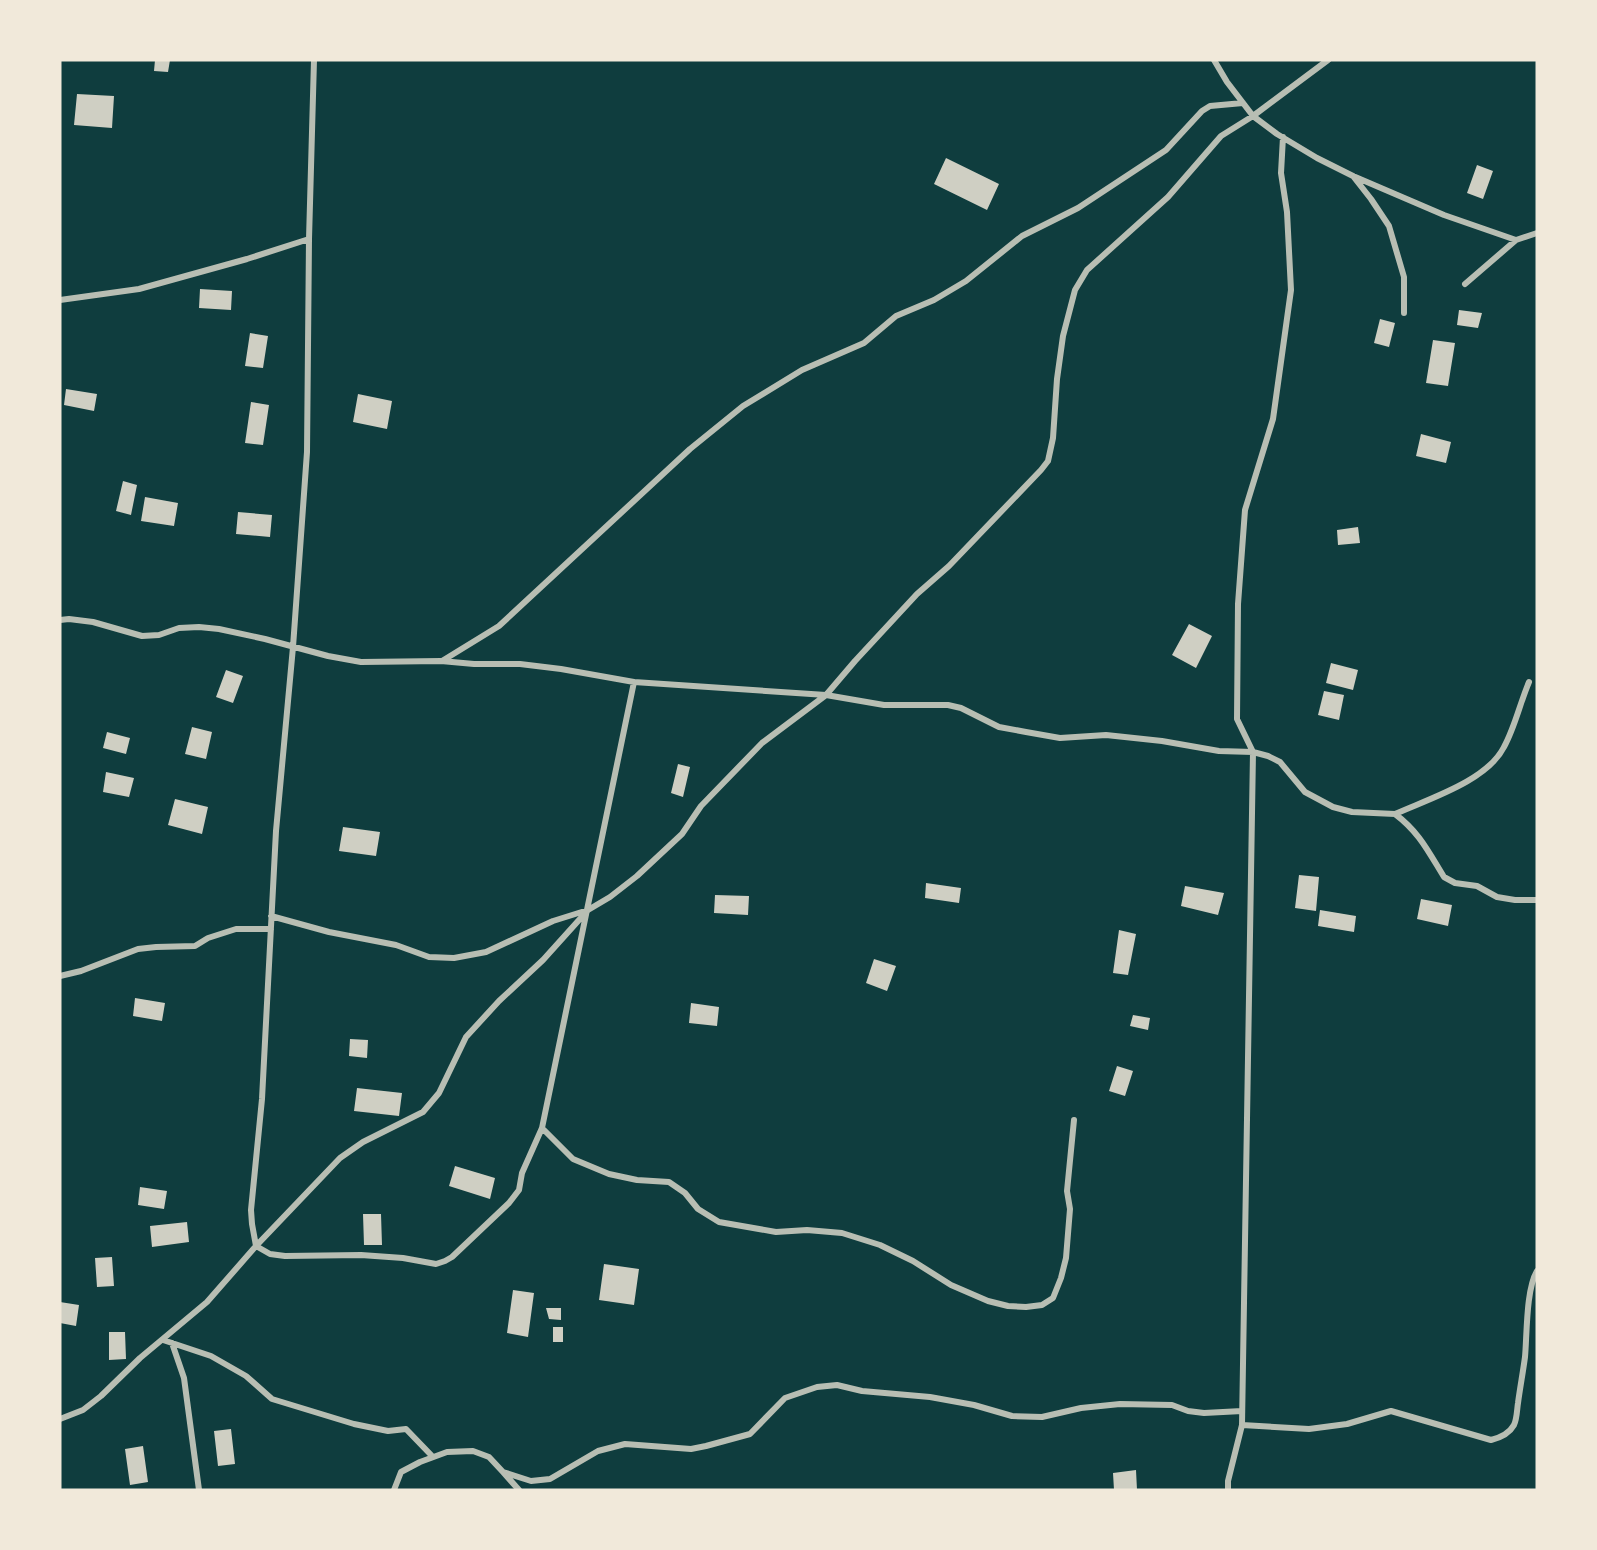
<svg xmlns="http://www.w3.org/2000/svg" width="1597" height="1550" font-family="Lora,serif">
<style>
.building{fill:#cfcfc3}
.lines{fill:none;stroke-linecap:round;stroke-linejoin:round}
.minor{stroke:#b8beb3;stroke-width:6}
</style>
<rect width="100%" height="100%" fill="#0f3d3e"/>
<!-- building -->
<path class="building" d="M155,60H170L168,72L154,71Z
M77,94L114,96L112,128L74,125Z
M946,158L999,184L987,210L934,184Z
M1477,165L1493,171L1483,199L1467,193Z
M200,289L232,291L231,310L199,308Z
M1459,310L1482,313L1478,328L1457,325Z
M1380,319L1395,323L1389,347L1374,343Z
M250,333L268,336L263,368L245,366Z
M1433,340L1455,343L1448,386L1426,383Z
M66,389L97,394L94,411L64,405Z
M358,394L392,401L387,429L353,422Z
M251,402L269,405L263,445L245,443Z
M1421,434L1451,442L1446,463L1416,456Z
M123,481L137,485L131,515L116,511Z
M145,497L178,503L174,526L141,521Z
M238,512L272,515L270,537L236,534Z
M1358,527L1360,543L1338,545L1337,530Z
M1189,624L1212,636L1196,668L1172,655Z
M1331,663L1358,670L1353,690L1326,683Z
M226,670L243,676L233,703L216,697Z
M1324,691L1344,695L1339,720L1318,715Z
M192,727L212,732L206,759L185,754Z
M107,732L130,738L126,754L103,748Z
M678,764L690,767L683,797L671,793Z
M106,772L134,778L129,797L103,792Z
M175,799L208,807L202,834L168,825Z
M343,827L380,832L376,856L339,851Z
M1299,875L1319,877L1316,911L1295,908Z
M926,883L961,888L959,903L925,898Z
M1185,886L1224,893L1218,915L1181,906Z
M715,895L749,896L748,915L714,913Z
M1421,899L1452,905L1448,926L1417,919Z
M1320,910L1356,916L1354,932L1318,926Z
M1119,930L1136,934L1128,975L1113,973Z
M874,959L896,966L887,991L866,983Z
M135,998L165,1003L162,1021L133,1016Z
M691,1003L719,1007L717,1026L689,1023Z
M1133,1015L1150,1018L1148,1030L1130,1026Z
M350,1039L368,1040L367,1058L349,1056Z
M1117,1066L1133,1071L1125,1096L1109,1091Z
M357,1088L402,1093L399,1116L354,1111Z
M455,1166L495,1178L490,1199L449,1186Z
M140,1187L167,1191L164,1209L138,1205Z
M363,1214H381L382,1245H364Z
M187,1222L189,1242L152,1247L150,1226Z
M112,1257L114,1286L97,1287L95,1258Z
M604,1264L639,1269L634,1305L599,1300Z
M513,1290L534,1293L528,1337L507,1333Z
M60,1302L79,1305L76,1326L60,1323Z
M546,1308H561V1320L549,1319Z
M553,1327H563V1342H553Z
M109,1332H125L126,1359L109,1360Z
M231,1429L235,1464L218,1466L214,1431Z
M143,1446L148,1482L130,1485L125,1449Z
M1136,1470L1137,1490H1114L1113,1473Z"/>
<g class="lines">
<!-- minor -->
<path class="minor" d="M314,60L309,239L307,452L293,647L276,831L262,1099L251,1210L252,1224L256,1246L270,1254L285,1256L361,1255L403,1258L436,1264L445,1261L452,1257L509,1203L519,1190L522,1173L542,1128L634,682
M1214,60L1227,82L1253,116L1277,134L1317,158L1353,176L1371,199L1389,226L1404,277V313
M1353,176L1444,215L1516,240
M1465,284L1516,240L1537,233
M60,300L139,289L247,259L309,239
M60,620L69,619L93,622L142,636L159,635L179,628L199,627L219,629L265,639L328,656L361,662L441,661L474,664H520L561,669L634,682L826,695L884,705H948L961,708L999,727L1026,732L1060,738L1106,735L1162,741L1219,751L1253,752L1268,756L1280,762L1305,792L1333,807L1352,812L1395,814
M442,661L499,626L690,449L743,406L802,370L864,343L896,316L934,300L966,281L1022,236L1078,208L1166,150L1202,111L1210,106L1243,103
M1529,682C1520,703 1515,727 1504,747C1487,781 1428,799 1395,814C1419,832 1428,851 1444,877L1455,883L1477,886L1497,897L1515,900H1537
M271,916L329,932L396,945L429,957L454,958L486,952L553,921L588,910
M60,976L81,971L138,949L156,947L195,946L208,938L236,929H271
M542,1128L573,1159L609,1174L637,1180L669,1182L685,1193L698,1209L719,1222L776,1232L807,1230L842,1233L880,1245L913,1261L951,1285L988,1301L1008,1306L1026,1307L1042,1305L1053,1298L1061,1278L1066,1258L1070,1209L1067,1191L1074,1120
M163,1340L211,1356L246,1376L272,1399L354,1424L388,1431L406,1429L433,1457
M172,1343L184,1378L199,1490
M60,1419L83,1410L101,1396L140,1358L207,1302L256,1246L340,1158L363,1142L423,1112L439,1093L466,1037L499,1001L543,960L588,910L610,897L637,876L682,834L701,806L762,743L826,695L855,661L917,594L949,566L1041,470L1048,461L1053,438L1057,379L1063,336L1075,290L1087,270L1168,197L1221,136L1253,116L1328,60
M1242,1425L1253,752L1237,719L1238,604L1245,510L1273,419L1291,290L1287,212L1281,173L1283,137
M503,1472L519,1490
M394,1490L401,1472L420,1462L447,1452L473,1451L489,1457L503,1472L531,1481L550,1479L598,1451L625,1444L691,1449L706,1446L750,1434L785,1398L817,1387L837,1385L862,1391L930,1397L974,1405L1012,1416L1042,1417L1081,1408L1120,1404L1172,1405L1188,1411L1204,1413L1242,1411
M1228,1490V1481L1242,1425L1309,1429L1347,1424L1391,1411L1491,1440C1499,1438 1509,1434 1514,1425C1517,1419 1517,1409 1518,1403C1520,1388 1523,1372 1525,1357C1527,1335 1526,1289 1537,1271"/>
</g>
<!-- border -->
<rect width="1597" height="1550" fill="none" stroke="#f1e9da" stroke-width="123"/>
</svg>
